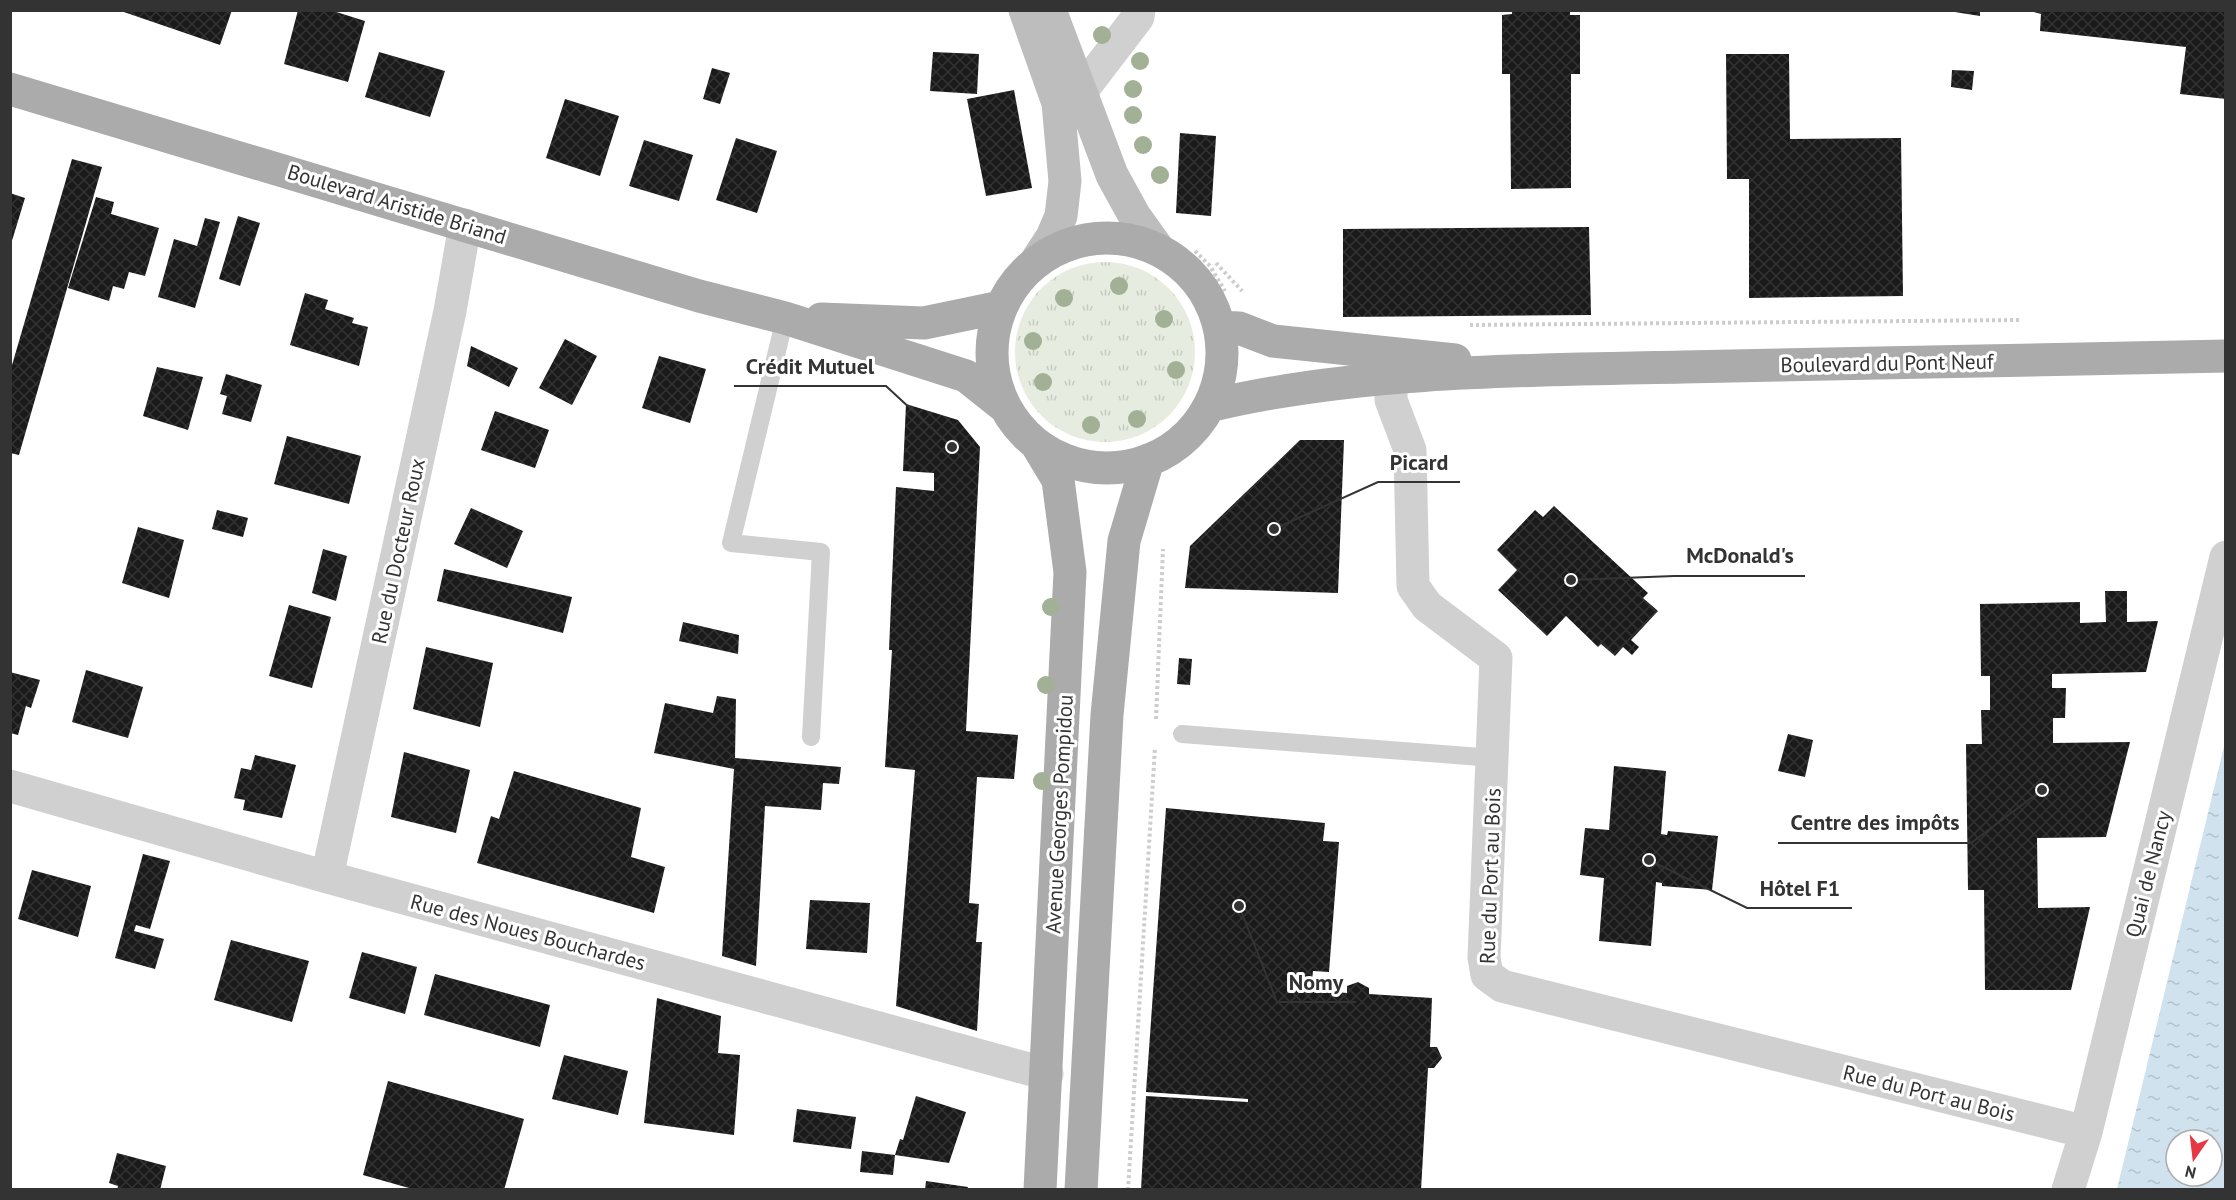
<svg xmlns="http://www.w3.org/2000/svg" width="2236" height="1200" font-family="'PT Sans',sans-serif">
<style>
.grass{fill:url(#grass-tufts)}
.water{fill:url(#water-ripples);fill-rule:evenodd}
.building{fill:url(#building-cross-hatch)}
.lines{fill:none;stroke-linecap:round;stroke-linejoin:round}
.path{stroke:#cdcdcd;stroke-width:4;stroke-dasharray:3 3;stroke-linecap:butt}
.lane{stroke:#d0d0d0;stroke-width:18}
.street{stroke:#d0d0d0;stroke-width:33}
.secondary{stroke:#bdbdbd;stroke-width:33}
.primary{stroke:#ababab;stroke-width:33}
.tree{fill:#a2b095}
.labels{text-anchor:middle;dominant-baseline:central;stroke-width:6;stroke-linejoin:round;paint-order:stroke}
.street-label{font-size:21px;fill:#333;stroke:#fff}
.leader{fill:none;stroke:#333;stroke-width:2}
.callout-dot{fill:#333;stroke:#fff;stroke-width:2}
.callout-label{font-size:22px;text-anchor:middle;font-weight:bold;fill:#333;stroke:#fff;stroke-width:6;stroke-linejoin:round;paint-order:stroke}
</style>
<defs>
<pattern id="grass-tufts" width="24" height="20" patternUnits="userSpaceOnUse" patternTransform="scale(1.5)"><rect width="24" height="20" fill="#e6ecdf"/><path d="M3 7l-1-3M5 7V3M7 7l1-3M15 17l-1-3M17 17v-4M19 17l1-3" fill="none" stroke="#c6cbc0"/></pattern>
<pattern id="water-ripples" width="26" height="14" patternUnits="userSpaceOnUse" patternTransform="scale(1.5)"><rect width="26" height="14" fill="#cfe2ee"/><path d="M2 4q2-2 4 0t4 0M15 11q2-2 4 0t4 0" fill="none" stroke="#b2c2cd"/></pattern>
<pattern id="building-cross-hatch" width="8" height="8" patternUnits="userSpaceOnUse" patternTransform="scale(1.5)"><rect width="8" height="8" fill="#1a1a1a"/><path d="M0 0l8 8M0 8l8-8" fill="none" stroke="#333"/></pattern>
</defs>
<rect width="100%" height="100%" fill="#fff"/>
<!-- grass -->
<path class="grass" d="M1015 352a90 90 0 1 1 180 0a90 90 0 1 1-180 0Z"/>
<!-- water -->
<path class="water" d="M2225,742V1189H2117L2222,755ZM2176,1140H2212V1176H2176Z"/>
<!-- building -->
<path class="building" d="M118,10H232L220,45Z
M298,10H330L365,21L348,82L284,64Z
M1512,10H1570V15H1580V74H1571V188L1511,189L1510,74H1502V15L1512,14Z
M1942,10H1980V16Z
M2026,10H2226V99L2180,94L2186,47L2040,31L2041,14Z
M379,52L445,71L430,117L365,97Z
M933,52L979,54L977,94L930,91Z
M1726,54H1789L1790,139L1901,138L1903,296L1749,298V179H1727Z
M712,68L730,73L720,104L703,99Z
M1952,70L1974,71L1972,90L1951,87Z
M1014,90L1032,188L986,196L967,99Z
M565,99L619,116L600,176L546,158Z
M1180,133L1216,136L1211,216L1176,213Z
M736,138L777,151L757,213L716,200Z
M644,140L693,155L679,201L629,186Z
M72,159L102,167L19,455L10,453V372Z
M10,193L25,198L11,244H10Z
M96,197L114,202L111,214L159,228L145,276L129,272L124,289L113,286L109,301L68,288Z
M238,216L260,223L240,286L219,279Z
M205,218L220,222L195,308L158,297L174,239L197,246Z
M1589,227L1591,315L1343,317V229Z
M305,293L328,300L325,309L354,318L352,323L368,327L359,366L290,345Z
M565,339L597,356L572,405L539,388Z
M471,346L518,368L509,387L467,366Z
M659,356L706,369L690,423L642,408Z
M157,367L203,377L188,430L143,416Z
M226,374L262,385L251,422L222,414L227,396L220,394Z
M906,404L958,420L980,447L966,731L1018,735L1014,779L977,777L969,903L979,904L976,942H982L977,1031L896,1006L915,770L885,767L892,650H889L896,487L934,491V473L903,471Z
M495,411L549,430L535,468L481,450Z
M287,436L361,456L349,504L274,484Z
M1300,440H1344L1338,593L1185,588L1190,546Z
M1554,506L1648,593L1643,598L1658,611L1631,640L1639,647L1632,655L1623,647L1615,656L1601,644L1598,647L1566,616L1547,636L1498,590L1517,570L1497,550L1535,510L1543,517Z
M471,508L523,531L507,568L454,544Z
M217,510L248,518L243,537L212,529Z
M138,527L184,540L169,598L122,583Z
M323,549L347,556L336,601L312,593Z
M444,569L572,597L563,633L437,601Z
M2105,591H2127V622L2158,621L2146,672L2052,674V688H2066L2065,718H2053V743L2130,742L2106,837L2037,838L2038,908L2090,907L2071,990H1985L1984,890H1968L1966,744H1982L1981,710H1990V676H1981L1980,604L2080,602V623L2106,622Z
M289,605L331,617L312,688L269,676Z
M683,622L739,635L738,654L679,641Z
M426,647L493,663L480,727L413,709Z
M1179,658L1192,659L1190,685L1177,684Z
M86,670L143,687L128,738L72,722Z
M10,672L40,680L31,708L26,706L18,735L10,733Z
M717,696L736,699L735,758L841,767L839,784L823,783L821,810L765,806L756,966L722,956L734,769L654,753L665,703L713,713Z
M1788,734L1813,740L1805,777L1778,771Z
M404,752L470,770L456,833L391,817Z
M255,755L296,765L282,818L243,810L245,800L234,798L241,768L251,770Z
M1614,766L1666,771L1661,834L1667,835L1668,831L1718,836L1712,890L1662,886V883L1656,882L1651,946L1599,941L1604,878L1580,875L1585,828L1609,830Z
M514,771L641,808L631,857L665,867L654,913L477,863L491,816L499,819Z
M1166,808L1325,823L1323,841L1339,842L1329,972L1313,971L1311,990L1347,993V986L1358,982L1369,988V994L1432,998L1430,1047H1437L1442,1058L1434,1068H1428L1421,1190H1141L1146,1096L1248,1102V1099L1146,1092Z
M143,854L170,861L150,929L136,925L134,931L164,939L155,969L115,958Z
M32,870L91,886L78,937L18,919Z
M810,900L870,903L867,953L806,949Z
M231,940L309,961L292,1022L214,1000Z
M362,952L417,967L405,1014L349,998Z
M435,974L550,1005L540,1047L424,1015Z
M657,998L721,1016L718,1053L740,1055L734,1135L644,1123Z
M564,1055L628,1071L618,1115L552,1099Z
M388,1081L524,1119L504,1190H416L363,1175Z
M916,1096L966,1112L949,1163L895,1155L893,1175L860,1172L862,1151L895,1155L900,1139L903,1140Z
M797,1109L856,1117L851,1149L793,1142Z
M117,1153L166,1166L160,1190H117L118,1186L109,1183Z
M926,1181L968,1187L967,1190H925Z"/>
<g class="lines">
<!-- path -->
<path class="path" d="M1195,251L1210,266L1225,291
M1216,263L1242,291
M1470,325L2020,320
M1184,457L1200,442
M1156,719L1163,549
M1128,1190L1155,747"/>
<!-- lane -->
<path class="lane" d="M785,318L731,543L821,552L811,737
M1182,734L1494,758"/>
<!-- street -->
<path class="street" d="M1080,93L1138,17L1139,10
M1391,379V400L1410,450L1413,586L1427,606L1496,658L1484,958L1487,975L1502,986L2086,1132
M10,786L327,877L1047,1074
M327,877L450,311L465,225
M2068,1190L2086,1132L2226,557"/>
<!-- secondary -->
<path class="secondary" d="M1025,10L1058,103L1065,181L1061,216L1052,237L1035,263
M1050,10L1112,175L1134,215L1159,250"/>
<!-- primary -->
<path class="primary" d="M10,89L699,296L785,318L966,376L1005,407
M992 353a115 115 0 1 1 230 0a115 115 0 1 1-230 0Z
M821,319L924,323L1001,307
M1219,327L1239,328L1273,341L1455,360
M1209,406C1357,370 1530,370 1683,367C1864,363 2045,360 2226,356
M1037,445L1058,480L1070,572L1040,1190
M1081,1190L1107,715L1124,541L1148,460"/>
</g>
<!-- trees -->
<g class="tree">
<circle cx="1102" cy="35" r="9"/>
<circle cx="1140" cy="61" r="9"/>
<circle cx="1133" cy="89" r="9"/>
<circle cx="1133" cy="115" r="9"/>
<circle cx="1143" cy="145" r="9"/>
<circle cx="1160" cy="175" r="9"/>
<circle cx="1119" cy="286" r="9"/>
<circle cx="1064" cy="298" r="9"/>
<circle cx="1164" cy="319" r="9"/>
<circle cx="1033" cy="341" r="9"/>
<circle cx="1176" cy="370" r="9"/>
<circle cx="1043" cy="382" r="9"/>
<circle cx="1137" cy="419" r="9"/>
<circle cx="1091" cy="425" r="9"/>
<circle cx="1051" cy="607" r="9"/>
<circle cx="1046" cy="685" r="9"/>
<circle cx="1042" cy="781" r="9"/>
</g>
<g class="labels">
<!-- street labels -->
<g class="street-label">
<text transform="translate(397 204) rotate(17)">Boulevard Aristide Briand</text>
<text transform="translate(1887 363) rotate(-1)">Boulevard du Pont Neuf</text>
<text transform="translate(398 551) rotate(-78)">Rue du Docteur Roux</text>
<text transform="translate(1059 814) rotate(-87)">Avenue Georges Pompidou</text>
<text transform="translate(2148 874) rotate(-76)">Quai de Nancy</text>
<text transform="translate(1490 876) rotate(-88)">Rue du Port au Bois</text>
<text transform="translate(528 932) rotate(15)">Rue des Noues Bouchardes</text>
<text transform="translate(1929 1093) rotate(14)">Rue du Port au Bois</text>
</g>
</g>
<!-- callouts -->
<path class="leader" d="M952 447L886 386H734M1274 529L1378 482H1460M1571 580L1674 576H1805M2042 790L1971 843H1778M1649 860L1747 908H1852M1239 906L1277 1002H1356"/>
<g class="callout-dot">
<circle cx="952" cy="447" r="6"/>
<circle cx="1274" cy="529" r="6"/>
<circle cx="1571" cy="580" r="6"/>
<circle cx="2042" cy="790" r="6"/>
<circle cx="1649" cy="860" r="6"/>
<circle cx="1239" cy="906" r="6"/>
</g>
<g class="callout-label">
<text x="810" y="374">Crédit Mutuel</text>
<text x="1419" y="470">Picard</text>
<text x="1740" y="563">McDonald's</text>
<text x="1875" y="830">Centre des impôts</text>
<text x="1800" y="896">Hôtel F1</text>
<text x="1316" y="990">Nomy</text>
</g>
<!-- border -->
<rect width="2236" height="1200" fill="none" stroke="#333333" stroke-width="24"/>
<!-- north arrow -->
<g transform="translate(2194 1158) rotate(194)"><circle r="28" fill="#ffffff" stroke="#adadad" stroke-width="1.5"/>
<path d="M0-4.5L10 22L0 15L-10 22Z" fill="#e63844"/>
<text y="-9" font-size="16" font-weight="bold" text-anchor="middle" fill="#333333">N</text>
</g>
</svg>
